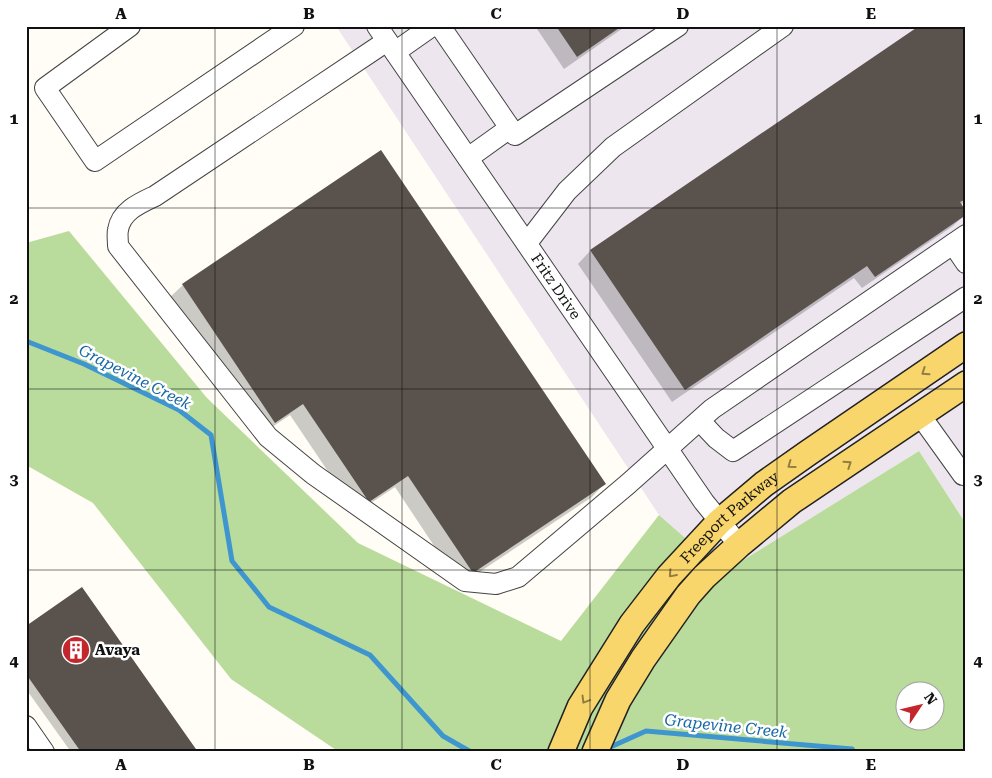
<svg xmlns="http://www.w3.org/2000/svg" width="992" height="778" font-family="'Roboto Serif',serif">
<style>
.industrial{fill:#eee6ef}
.forest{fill:#b9dc9c;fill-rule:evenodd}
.shadow{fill:#0003}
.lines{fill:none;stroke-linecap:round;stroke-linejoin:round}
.stream{stroke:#3f96cf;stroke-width:5}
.building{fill:#5a524d}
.minor-casing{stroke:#444;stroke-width:22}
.major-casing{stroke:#222;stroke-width:28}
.minor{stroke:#fff;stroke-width:20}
.major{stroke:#f9d66b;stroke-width:25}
.oneway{stroke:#917d42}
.grid{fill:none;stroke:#111;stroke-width:1;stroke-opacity:0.55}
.labels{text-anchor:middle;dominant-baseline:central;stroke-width:5;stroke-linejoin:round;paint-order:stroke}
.street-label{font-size:15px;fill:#111;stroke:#fff}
.poi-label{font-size:15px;font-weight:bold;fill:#111;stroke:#fff;text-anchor:start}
.water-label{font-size:16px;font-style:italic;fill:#1768a6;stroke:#fff}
.neatline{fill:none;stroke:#111;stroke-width:2}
.grid-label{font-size:16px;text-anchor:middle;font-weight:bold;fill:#111}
</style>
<rect width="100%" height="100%" fill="#fffdf5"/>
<!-- industrial -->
<path class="industrial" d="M336,26H966V524L919,451L724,572L659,515Z"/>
<!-- forest -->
<path class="forest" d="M69,231L207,398L358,543L561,641L659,515L724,572L919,451L966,524V752H339L231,679L93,503L26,465V243ZM904,690H934V720H904Z"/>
<!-- shadow -->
<path class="shadow" d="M535,26H626L564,69Z
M921,26H966V201L960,205L966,213L953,226L862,288L854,278L672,402L578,264L590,251Z
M183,285L604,484L592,497L460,585L395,487L356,513L290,415L262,434L170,297Z
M26,628L196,752H71L26,689Z"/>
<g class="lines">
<!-- stream -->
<path class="stream" d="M26,341L84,364L179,410L211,435L232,561L269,607L370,655L443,736L471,752
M606,749L646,731L852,749L854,752"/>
</g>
<!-- building -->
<path class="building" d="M556,26H622L577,57Z
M919,26H966V199L960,202L966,211V215L875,277L867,266L685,390L590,250Z
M381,150L606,484L473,573L408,476L369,502L303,404L275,423L182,284Z
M82,587L198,752H81L26,674V626Z"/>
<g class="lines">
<defs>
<g id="minor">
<path d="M130,26L45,88L95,161L294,26"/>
<path id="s1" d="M377,26L704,502L739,545"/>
<path d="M440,26L510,128L468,158"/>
<path d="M387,41L155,196C140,203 121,211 118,230C117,234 118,241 118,246L268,437L313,474L465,581L496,584L518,577L628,484L712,409L966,235"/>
<path d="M395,52L432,26"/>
<path d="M510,128L515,135L678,26"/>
<path d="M527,243L567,191L613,147L783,26"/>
<path d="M953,244L966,263"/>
<path d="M920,415L963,475"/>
<path d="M700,421L716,438L733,451L966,297"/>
<path d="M26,726L44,752"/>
</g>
<g id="major">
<path id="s2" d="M561,752L580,707L632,624L669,576L719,522L764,484L808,453L966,345"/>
<path d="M595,752L618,700L643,659L688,595L704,577L739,545L792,501L966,384"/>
</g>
</defs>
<!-- minor casing -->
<use href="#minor" class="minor-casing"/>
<!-- major casing -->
<use href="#major" class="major-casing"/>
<!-- minor -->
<use href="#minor" class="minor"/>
<!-- major -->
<use href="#major" class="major"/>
</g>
<!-- one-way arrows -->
<defs><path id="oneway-chevron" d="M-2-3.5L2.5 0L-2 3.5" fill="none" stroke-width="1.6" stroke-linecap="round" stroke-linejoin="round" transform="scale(1.25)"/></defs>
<g class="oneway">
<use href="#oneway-chevron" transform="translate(925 372) rotate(146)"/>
<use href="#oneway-chevron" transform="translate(848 464) rotate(-34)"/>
<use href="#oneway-chevron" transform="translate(791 465) rotate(144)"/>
<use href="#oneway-chevron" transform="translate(672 574) rotate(131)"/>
<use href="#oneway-chevron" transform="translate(585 700) rotate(121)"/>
</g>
<!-- grid -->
<path class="grid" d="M215,26V752M402,26V752M590,26V752M777,26V752M26,208H966M26,389H966M26,570H966"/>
<!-- icons -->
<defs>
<symbol id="building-disc" viewBox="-11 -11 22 22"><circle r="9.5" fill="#c4262e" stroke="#fff"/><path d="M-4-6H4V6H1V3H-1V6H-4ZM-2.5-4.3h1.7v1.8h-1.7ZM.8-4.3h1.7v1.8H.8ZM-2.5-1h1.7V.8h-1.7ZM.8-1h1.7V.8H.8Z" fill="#fff"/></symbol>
</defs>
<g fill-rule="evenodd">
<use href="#building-disc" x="60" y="634" width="32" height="32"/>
</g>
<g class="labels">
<!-- street labels -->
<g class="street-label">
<text stroke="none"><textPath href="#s1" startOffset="316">Fritz Drive</textPath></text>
<text stroke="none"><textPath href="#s2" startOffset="292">Freeport Parkway</textPath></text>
</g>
<!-- poi labels -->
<g class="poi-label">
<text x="95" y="650">Avaya</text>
</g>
<!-- water labels -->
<g class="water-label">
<text transform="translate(135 377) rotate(27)">Grapevine Creek</text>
<text transform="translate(726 726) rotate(6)">Grapevine Creek</text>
</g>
</g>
<!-- border -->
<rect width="992" height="778" fill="none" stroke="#ffffff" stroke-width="55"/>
<!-- north arrow -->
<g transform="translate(920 706) rotate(55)"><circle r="24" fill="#ffffff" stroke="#a0a0a0"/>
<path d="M0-4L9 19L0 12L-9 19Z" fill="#c4262e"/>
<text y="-8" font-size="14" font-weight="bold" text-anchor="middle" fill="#111111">N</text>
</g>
<rect x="28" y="28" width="936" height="722" class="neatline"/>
<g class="grid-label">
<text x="121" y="19">A</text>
<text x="309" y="19">B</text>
<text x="496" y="19">C</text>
<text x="683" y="19">D</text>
<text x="871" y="19">E</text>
<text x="14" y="124">1</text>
<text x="978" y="124">1</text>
<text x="14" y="304">2</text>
<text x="978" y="304">2</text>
<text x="14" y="485">3</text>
<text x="978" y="485">3</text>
<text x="14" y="666">4</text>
<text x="978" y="666">4</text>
<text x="121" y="770">A</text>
<text x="309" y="770">B</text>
<text x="496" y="770">C</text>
<text x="683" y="770">D</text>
<text x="871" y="770">E</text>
</g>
</svg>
